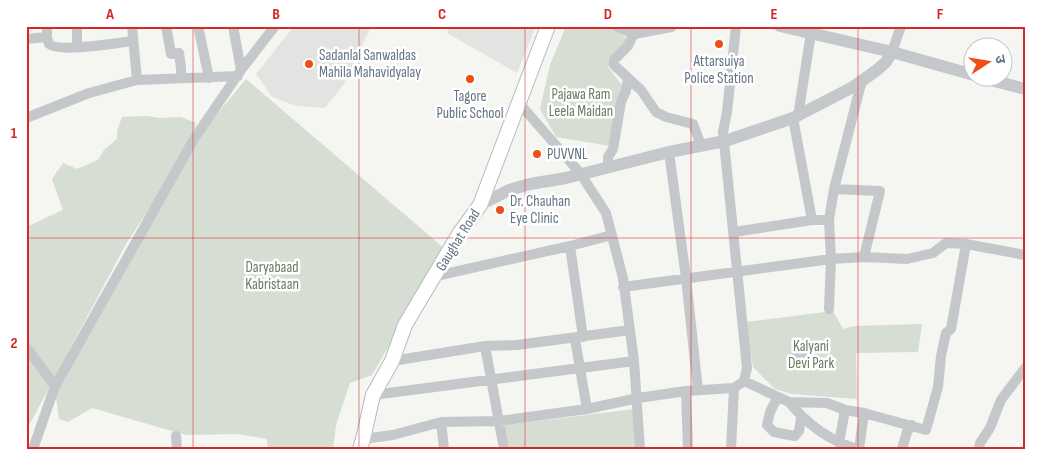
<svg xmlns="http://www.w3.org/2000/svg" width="1051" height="475" font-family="'Sofia Sans Condensed','Noto Sans Devanagari',sans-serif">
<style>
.built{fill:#e3e4e2}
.green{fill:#d6ddd2}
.water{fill:#c0cad0}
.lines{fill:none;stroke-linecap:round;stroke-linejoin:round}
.secondary-casing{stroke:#b6bbc0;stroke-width:16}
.minor{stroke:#c4c8cb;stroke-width:10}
.tertiary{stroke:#c4c8cb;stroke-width:12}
.secondary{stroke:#fff;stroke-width:14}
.grid{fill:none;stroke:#d62828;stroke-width:1;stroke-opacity:0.55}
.poi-dot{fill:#ef4e17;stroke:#fff;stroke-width:2}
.labels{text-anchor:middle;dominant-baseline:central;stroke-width:5;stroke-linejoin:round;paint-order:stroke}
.poi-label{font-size:15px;fill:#627484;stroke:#fff;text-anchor:start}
.park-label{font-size:15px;fill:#667b61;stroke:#fff}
.street-label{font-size:15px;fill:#627484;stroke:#fff}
.neatline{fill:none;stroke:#d62828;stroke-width:2}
.grid-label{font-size:16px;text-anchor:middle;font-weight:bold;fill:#d62828}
</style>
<rect width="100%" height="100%" fill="#f5f5f1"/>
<!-- built -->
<path class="built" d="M294,26H371L344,84L325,108L296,106L272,97L256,74Z
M451,26H536L517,73L447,33Z"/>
<!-- green -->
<path class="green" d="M566,26H611L628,39L608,67L624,88L610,146L556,137L540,109L550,65Z
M246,79L445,249L372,375L350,383L336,425L333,449H268L267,439L238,434L186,435L92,408L68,422L59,419L54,383L209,124Z
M148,116L158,118L181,117L196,123L194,133L165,185L126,244L27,429L26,445V227L63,210L52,179L63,163L77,169L98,160L104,150L117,139V131L122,117Z
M833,311L843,329L854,326L922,324L918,352L856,353L857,399L792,394L775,389L753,367L745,322Z
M635,409L637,449H507L505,425Z"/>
<!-- water -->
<path class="water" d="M792 357a11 11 0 1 1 22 0a11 11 0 1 1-22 0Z"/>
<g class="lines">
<defs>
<path id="secondary" d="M360,449L363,439L373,395L392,361L405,325L459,234L480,205L548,26"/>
</defs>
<!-- secondary casing -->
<use href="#secondary" class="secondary-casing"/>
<!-- minor -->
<path class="minor" d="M77,26V47
M132,26L137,80
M166,26L171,54L179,53L181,68V77
M198,26L209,78
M233,26L241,70
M736,26L727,112L723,132L747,368L744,381
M634,33L628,46L614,60V65L641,90L656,112L666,117L693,124L701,145
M47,37L49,44C60,53 117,43 133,41
M26,39L47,37V26
M892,52L901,26
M519,103L580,173L606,213L623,278L634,361L640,449
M798,116L811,33
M26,118L89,93L137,80L238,76
M793,118L812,220
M669,152L686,278L698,390
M608,167V157L613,149L621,102L626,91L628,78
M834,189L880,191L864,257
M734,232L812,220H829
M570,246L583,337
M436,276L570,246L612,235
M623,287L831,259L864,257L907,259L933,253L946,243L966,244L1025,255
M829,309L831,259L829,220L834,189L862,80
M575,339L587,409
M485,346L504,449
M26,347L55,386
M392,361L485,346L517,345L630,330
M686,391L688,449
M373,395L634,361
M777,398L770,412L767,425L774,432L795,436L799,431L801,418
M789,402C807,424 830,441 857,449
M441,422L444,449
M176,436L177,449
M363,439L393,435L441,422L499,421L587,409L638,398L686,391L734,388L744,381L789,402L827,403L845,410L864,413L926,430L938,387L941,356L946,333L951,329L966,244
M839,443L845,410
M33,449L55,386L194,139L241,70L275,26
M731,449L734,388
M859,449L864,413
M902,449L907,432L912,425
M979,449L980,443L990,428L1001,400L1025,368"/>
<!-- tertiary -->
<path class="tertiary" d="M618,26L634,33L671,26
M780,26L892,52L974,75
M983,78L1025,89
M480,205L509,190L530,184L566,178L669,152L725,141L793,118L853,87L877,70L886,62L892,52"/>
<!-- secondary -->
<use href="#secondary" class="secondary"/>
</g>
<!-- grid -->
<path class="grid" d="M193,26V449M359,26V449M525,26V449M691,26V449M858,26V449M26,238H1025"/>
<!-- markers -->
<g class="poi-dot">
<circle cx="719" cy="44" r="5"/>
<circle cx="309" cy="64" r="5"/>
<circle cx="470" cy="79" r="5"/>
<circle cx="537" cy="154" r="5"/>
<circle cx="500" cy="210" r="5"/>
</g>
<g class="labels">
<!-- poi labels -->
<g class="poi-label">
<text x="319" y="55">Sadanlal Sanwaldas<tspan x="319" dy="17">Mahila Mahavidyalay</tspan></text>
<text x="719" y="61" text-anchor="middle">Attarsuiya<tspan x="719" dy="17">Police Station</tspan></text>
<text x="470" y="96" text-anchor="middle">Tagore<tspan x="470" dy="17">Public School</tspan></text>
<text x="547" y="154">PUVVNL</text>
<text x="510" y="201">Dr. Chauhan<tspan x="510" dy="17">Eye Clinic</tspan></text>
</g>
<!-- park labels -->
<g class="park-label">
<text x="581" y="94">Pajawa Ram<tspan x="581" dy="17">Leela Maidan</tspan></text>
<text x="272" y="267">Daryabaad<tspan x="272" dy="17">Kabristaan</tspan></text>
<text x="811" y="346">Kalyani<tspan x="811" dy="17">Devi Park</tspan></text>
</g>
<!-- street labels -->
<g class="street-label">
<text transform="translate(458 240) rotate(-58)">Gaughat Road</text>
</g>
</g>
<!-- border -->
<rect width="1051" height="475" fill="none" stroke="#ffffff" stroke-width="55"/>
<!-- north arrow -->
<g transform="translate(988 62) rotate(78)"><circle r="24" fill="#ffffff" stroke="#c0c7ce"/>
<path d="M0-4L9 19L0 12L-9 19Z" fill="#ef4e17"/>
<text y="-8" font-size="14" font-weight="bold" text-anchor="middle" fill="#627484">उ</text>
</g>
<rect x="28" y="28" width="996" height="420" class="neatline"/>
<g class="grid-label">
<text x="110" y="19">A</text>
<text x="276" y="19">B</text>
<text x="442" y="19">C</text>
<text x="608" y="19">D</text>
<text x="774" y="19">E</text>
<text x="940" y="19">F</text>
<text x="14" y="138">1</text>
<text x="14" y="348">2</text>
</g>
</svg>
